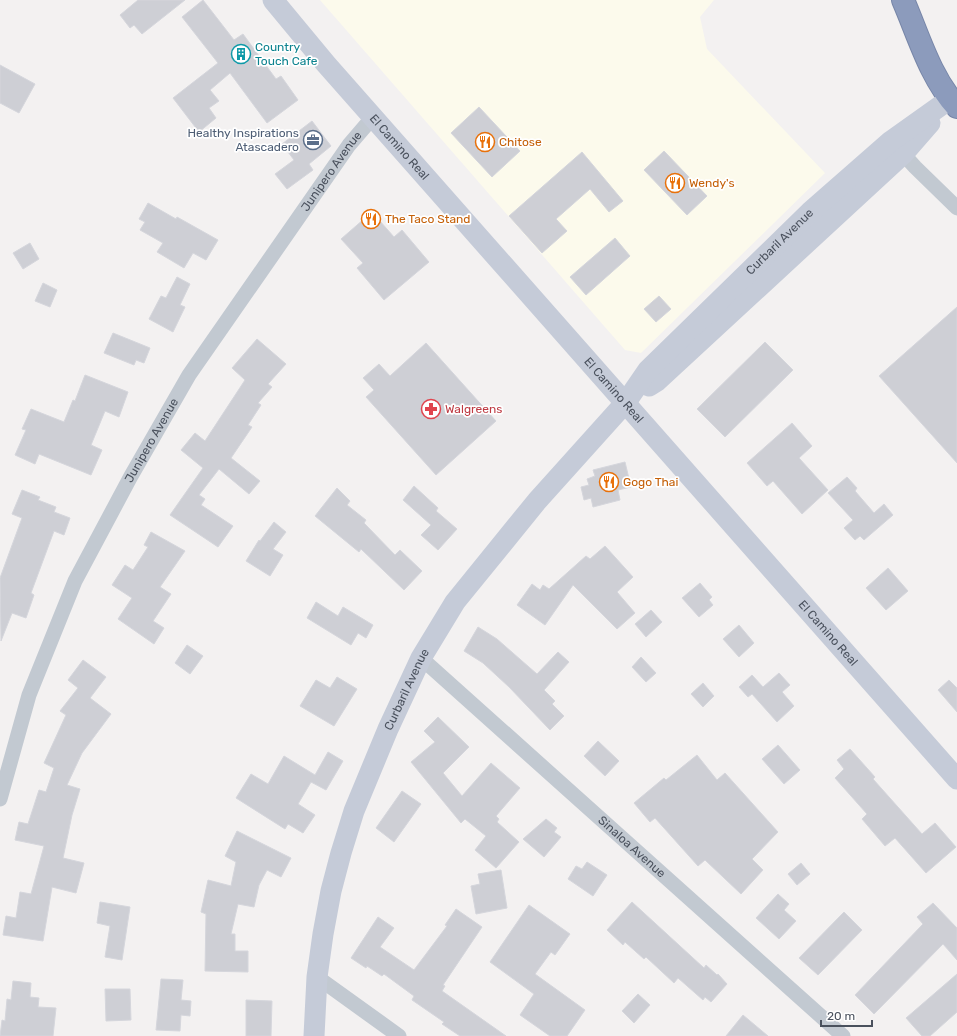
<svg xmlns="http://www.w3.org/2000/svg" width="957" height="1036" font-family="Rubik,sans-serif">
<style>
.commercial{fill:#fcfaec}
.building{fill:#cecfd5;stroke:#d5d6dc}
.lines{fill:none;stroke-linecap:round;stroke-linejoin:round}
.highway-casing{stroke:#7786a8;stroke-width:24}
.street{stroke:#c2c9d1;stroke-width:15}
.secondary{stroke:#c5cbd8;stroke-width:21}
.highway{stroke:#8c9bbc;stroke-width:22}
.labels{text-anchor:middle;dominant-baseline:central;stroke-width:3.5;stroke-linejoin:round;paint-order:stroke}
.culture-label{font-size:12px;fill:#0d838f;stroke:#fff;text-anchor:start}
.service-label{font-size:12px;fill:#4e5e75;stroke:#fff;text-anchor:end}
.food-label{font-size:12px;fill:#c56008;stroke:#fff;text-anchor:start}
.street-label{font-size:12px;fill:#4a515d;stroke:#fff}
.health-label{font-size:12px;fill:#be3a42;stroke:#fff;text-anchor:start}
</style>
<rect width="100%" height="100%" fill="#f3f1f1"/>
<!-- commercial -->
<path class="commercial" d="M320,0H714L700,17L707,49L825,173L641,353L625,350Z"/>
<!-- building -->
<path class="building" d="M138,0H185L142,34L134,25L130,28L120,15Z
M203,0L234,40L243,34L276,79L281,76L298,100L267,123L230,73L210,90L219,101L209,108L216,118L199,132L173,98L218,63L182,17Z
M0,65L35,84L19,113L0,103Z
M479,107L520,151L492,177L451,133Z
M312,121L331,146L309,164L313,170L287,189L275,174L294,160L282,144Z
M664,151L707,196L687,215L644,170Z
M582,152L623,201L609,212L590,189L556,219L567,231L542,253L509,216Z
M148,203L176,219L177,217L218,240L206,260L193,253L184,268L157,252L163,243L140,230L145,222L139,219Z
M372,212L394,237L402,230L429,262L384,300L357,268L363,263L341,239Z
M615,238L630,256L586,295L570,277Z
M30,243L39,259L23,269L13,253Z
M177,277L190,284L180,305L185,307L173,332L149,319L161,296L166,298Z
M43,283L57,290L50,307L35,301Z
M659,296L671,309L656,322L644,309Z
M957,307V463L879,376Z
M113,333L150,348L144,363L136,360L134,365L104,353Z
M257,339L286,364L268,384L272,387L258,403L261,405L248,425L252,427L231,458L260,481L249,494L219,469L199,495L205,499L201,505L233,526L218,547L170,515L203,468L181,450L195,433L205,441L245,380L232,368Z
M765,342L793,370L725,437L697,409Z
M426,343L496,421L436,475L366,397L374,390L363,378L379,364L390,376Z
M85,375L128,392L119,417L105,411L91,445L102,450L91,475L39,454L35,464L15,455L26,430L22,429L31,409L64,422L73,400L75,401Z
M792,423L812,446L799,458L828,490L802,514L773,481L767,486L747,463Z
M625,462L631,487L618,490L620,500L593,507L591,498L584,500L581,487L589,485L587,479L595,476L593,470Z
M847,477L857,488L855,491L874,513L884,504L893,515L864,540L860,536L855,540L844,528L853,520L828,493Z
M414,486L438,508L436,511L457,529L438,550L421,535L431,525L403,500Z
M337,488L350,501L347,505L366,520L364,523L395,555L400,550L422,571L404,590L361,549L359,552L315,516Z
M22,490L40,497L38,500L56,507L54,512L70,518L64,535L54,531L31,593L34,595L26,618L12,613L1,641L0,578L22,518L12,514Z
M274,522L286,532L273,549L283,555L270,576L246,561L259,540L260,541Z
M151,532L185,551L160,587L171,594L153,621L164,628L154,644L118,619L132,598L112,585L125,565L133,570L148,547L144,545Z
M605,546L633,577L617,592L635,613L617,629L573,585L545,625L517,605L532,584L540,590L543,585L549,589L586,556L590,559Z
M888,568L908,591L886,610L866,588Z
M700,583L712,597L709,600L713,605L699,617L682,598Z
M316,602L338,616L343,607L373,625L366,638L358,633L351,645L307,618Z
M651,610L662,622L646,637L635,624Z
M739,625L754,643L739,657L723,639Z
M478,627L497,639L537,674L558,652L569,662L544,690L555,701L552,704L564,716L550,730L509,687L483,663L464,651Z
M187,645L203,656L190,674L175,663Z
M641,657L656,673L646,682L632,667Z
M83,660L106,677L90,698L111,714L82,753L67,785L80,789L72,815L63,858L84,863L76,893L52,887L43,941L3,935L6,916L16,918L20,892L31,894L44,846L15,840L19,822L28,824L39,790L46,792L54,768L44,763L66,715L60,711L78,688L68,680Z
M779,673L790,685L782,692L794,706L777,722L752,694L748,697L739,687L752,675L763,687Z
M337,677L357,689L334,726L300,706L316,680L330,688Z
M949,680L957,688V712L938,690Z
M703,683L714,696L703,707L691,694Z
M438,717L469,747L443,773L462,796L491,763L520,788L496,816L499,819L497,822L519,842L496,868L475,850L486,836L465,819L461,823L411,762L435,742L424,731Z
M598,741L619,761L605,776L584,756Z
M778,745L800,770L784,784L762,759Z
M850,749L875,777L873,779L922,834L935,823L956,847L926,873L895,838L885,846L862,819L867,814L835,778L844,769L837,760Z
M328,752L343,761L326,790L311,782L298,804L315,815L303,833L288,824L285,829L236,798L251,774L268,784L284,756L315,775Z
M697,755L717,780L725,773L778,832L752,859L763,870L741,894L705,860L698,866L655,818L650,822L634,803L664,778L666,780Z
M402,791L421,804L394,842L376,828Z
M546,819L557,828L554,832L561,837L544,857L523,839Z
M237,831L291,858L281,877L267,870L259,885L254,907L238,904L231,934H235V951H248V972L205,971L206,914L201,912L208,880L231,886L236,862L225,856Z
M587,862L607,875L593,896L568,879L576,866L582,869Z
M801,863L810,874L797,885L788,874Z
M501,870L507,908L476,914L471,886L480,884L478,874Z
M778,894L789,904L784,910L796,921L779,939L756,918Z
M100,902L130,907L122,960L105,957L110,926L97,923Z
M632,902L704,968L706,965L717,975L718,974L727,984L711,1002L705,997L703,1000L678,978L674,983L646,957L644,959L625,942L623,945L607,930Z
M933,903L957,928V960L943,944L874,1014L855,995L923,924L917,917Z
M529,905L570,934L555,955L551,952L535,974L585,1010L567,1036H550L520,1015L534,994L490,962Z
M456,909L482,927L443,985L445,986L442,991L506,1036H460L442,1024L444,1022L412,1000L414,996L384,974L382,976L367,966L366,968L351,958L378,917L394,928L380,947L414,970L447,926L445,925Z
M844,912L862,930L818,975L799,958Z
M957,974V1012L930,1036H922L906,1018Z
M161,979L183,980L181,1000L191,1001L190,1016L181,1015L180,1031L156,1030Z
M13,981L31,983L30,997L39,998L38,1007L56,1008L53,1036H0L2,1020L5,1021L7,999L11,1000Z
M105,989H130L131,1020L106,1021Z
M638,994L650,1005L634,1023L622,1011Z
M246,1000L272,1001L271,1036H246Z
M743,1015L768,1036H726Z"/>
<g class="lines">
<defs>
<path id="highway" d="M903,0C919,37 930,77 957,107"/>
</defs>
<!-- highway casing -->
<use href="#highway" class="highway-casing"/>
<!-- street -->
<g class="street">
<path d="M896,146L915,167L957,208"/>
<path id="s1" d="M421,658L843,1036"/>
<path id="s2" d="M0,799L29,695L75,581L131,476L189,375L349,145L373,117"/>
<path d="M317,977L399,1036"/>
</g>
<!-- secondary -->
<g class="secondary">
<path id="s3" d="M273,0L326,64L957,779"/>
<path d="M649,386L657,381L903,154L930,123"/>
<path id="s4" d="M314,1036L317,977L323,934L331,891L341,853L354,811L388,729L421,658L455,602L537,501L626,402L648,370L810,212L891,141L950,99"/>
</g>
<!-- highway -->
<use href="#highway" class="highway"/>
</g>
<!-- icons -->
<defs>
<symbol id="building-ring" viewBox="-11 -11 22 22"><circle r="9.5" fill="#fff" stroke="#0f9aa8" stroke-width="1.5"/><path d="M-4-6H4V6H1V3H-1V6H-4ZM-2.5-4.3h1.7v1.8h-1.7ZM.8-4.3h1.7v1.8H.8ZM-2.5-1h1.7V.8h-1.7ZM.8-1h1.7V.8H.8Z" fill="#0f9aa8"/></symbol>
<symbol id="office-ring" viewBox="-11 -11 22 22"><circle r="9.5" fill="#fff" stroke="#5c6f8a" stroke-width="1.5"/><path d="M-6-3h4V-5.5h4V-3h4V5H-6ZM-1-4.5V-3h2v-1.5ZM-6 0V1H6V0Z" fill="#5c6f8a"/></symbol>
<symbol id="restaurant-ring" viewBox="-11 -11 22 22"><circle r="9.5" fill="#fff" stroke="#e8710a" stroke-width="1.5"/><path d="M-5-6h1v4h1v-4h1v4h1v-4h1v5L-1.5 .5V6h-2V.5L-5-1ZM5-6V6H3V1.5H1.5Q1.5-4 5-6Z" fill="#e8710a"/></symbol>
<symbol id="pharmacy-ring" viewBox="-11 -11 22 22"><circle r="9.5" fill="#fff" stroke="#e0444e" stroke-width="1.5"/><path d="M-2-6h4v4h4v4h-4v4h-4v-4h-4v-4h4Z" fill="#e0444e"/></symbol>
</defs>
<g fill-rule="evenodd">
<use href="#building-ring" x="230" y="43" width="22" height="22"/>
<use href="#office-ring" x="302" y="129" width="22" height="22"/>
<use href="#restaurant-ring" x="474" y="131" width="22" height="22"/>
<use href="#restaurant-ring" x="664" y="172" width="22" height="22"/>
<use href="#restaurant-ring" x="360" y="208" width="22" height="22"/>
<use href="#pharmacy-ring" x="420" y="398" width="22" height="22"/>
<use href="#restaurant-ring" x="598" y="471" width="22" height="22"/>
</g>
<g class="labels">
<!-- culture labels -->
<g class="culture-label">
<text x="255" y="47">Country<tspan x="255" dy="14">Touch Cafe</tspan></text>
</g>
<!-- service labels -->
<g class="service-label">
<text x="299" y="133">Healthy Inspirations<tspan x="299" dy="14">Atascadero</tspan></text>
</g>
<!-- food labels -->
<g class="food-label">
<text x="499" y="142">Chitose</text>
<text x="689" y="183">Wendy's</text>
<text x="385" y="219">The Taco Stand</text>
<text x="623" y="482">Gogo Thai</text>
</g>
<!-- street labels -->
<g class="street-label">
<text stroke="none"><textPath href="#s3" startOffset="194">El Camino Real</textPath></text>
<text stroke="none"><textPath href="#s2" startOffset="715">Junipero Avenue</textPath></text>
<text stroke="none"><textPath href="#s4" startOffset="948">Curbaril Avenue</textPath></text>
<text stroke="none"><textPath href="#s3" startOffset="518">El Camino Real</textPath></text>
<text stroke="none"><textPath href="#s2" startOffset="391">Junipero Avenue</textPath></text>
<text stroke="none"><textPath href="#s3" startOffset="842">El Camino Real</textPath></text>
<text stroke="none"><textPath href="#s4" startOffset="362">Curbaril Avenue</textPath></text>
<text stroke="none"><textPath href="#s1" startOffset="283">Sinaloa Avenue</textPath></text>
</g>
<!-- health labels -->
<g class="health-label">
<text x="445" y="409">Walgreens</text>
</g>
</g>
<!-- scale -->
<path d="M821 1020v6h51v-6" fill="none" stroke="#4a515d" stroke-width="2"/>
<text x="827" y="1020" font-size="12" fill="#4a515d" stroke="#ffffff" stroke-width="3" paint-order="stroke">20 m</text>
</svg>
